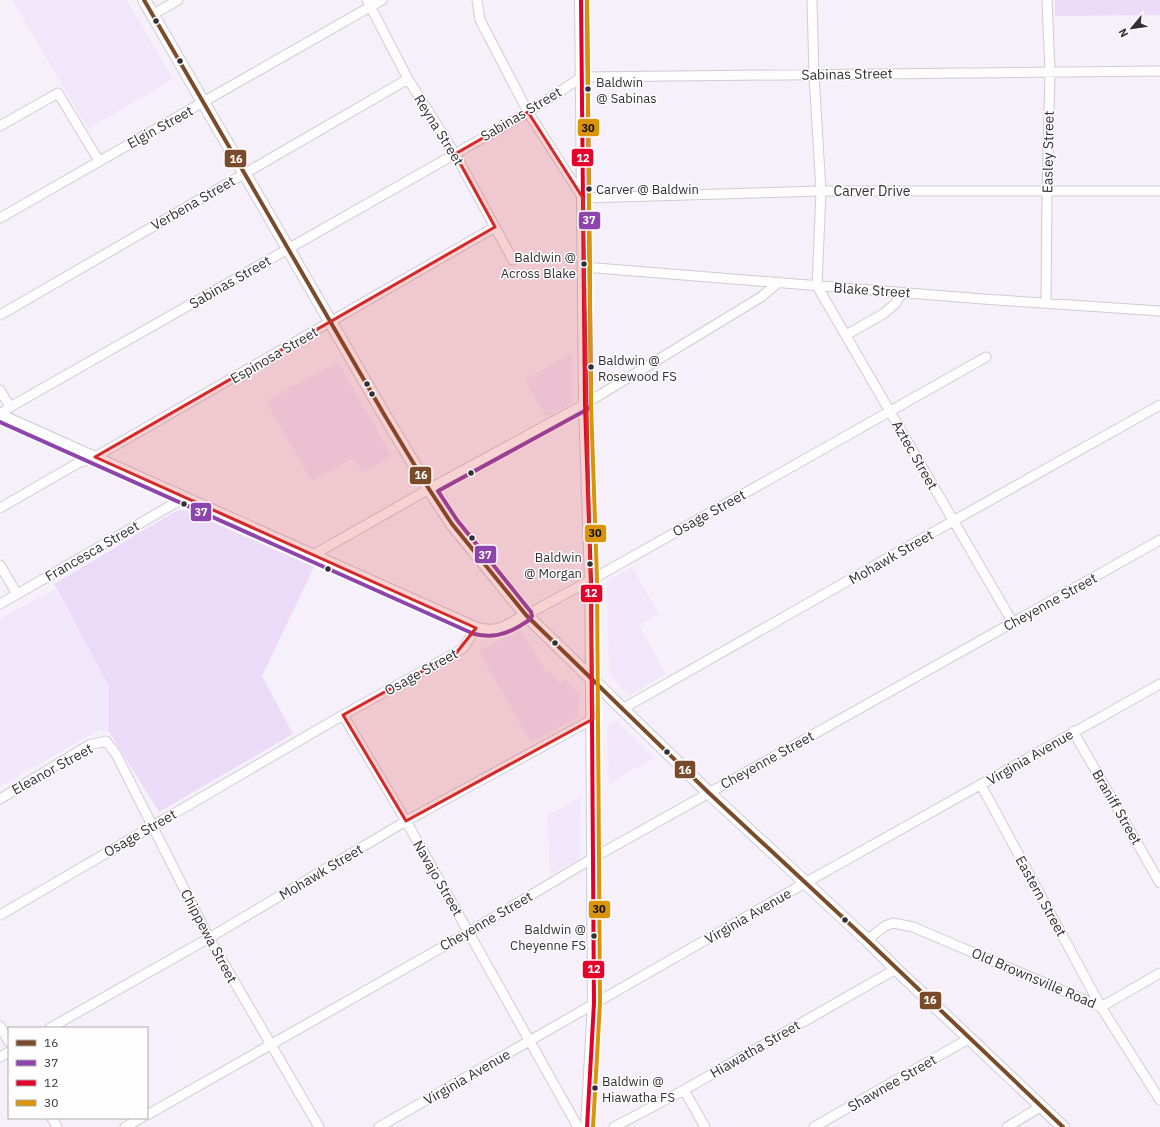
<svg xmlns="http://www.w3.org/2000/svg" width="1160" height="1127" font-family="'IBM Plex Sans',sans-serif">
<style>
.built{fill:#f0e7fa}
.green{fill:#ebdbf9}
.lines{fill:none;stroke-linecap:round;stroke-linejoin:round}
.minor-casing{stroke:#d0cbd4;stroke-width:11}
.tertiary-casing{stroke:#d0cbd4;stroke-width:13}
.secondary-casing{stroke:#d0cbd4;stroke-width:14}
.minor{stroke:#fefdfe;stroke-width:9}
.tertiary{stroke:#fefdfe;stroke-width:11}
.secondary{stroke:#fefdfe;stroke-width:12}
.bus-1-casing{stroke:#fefefe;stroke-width:7}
.bus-2-casing{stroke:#fefefe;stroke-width:7}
.bus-3-casing{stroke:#fefefe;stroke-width:7}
.bus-4-casing{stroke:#fefefe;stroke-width:7}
.bus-1{stroke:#7a4b2a;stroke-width:4}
.bus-2{stroke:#8e44ad;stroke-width:4}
.bus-3{stroke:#e4002b;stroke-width:4}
.bus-4{stroke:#da9408;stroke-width:4}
.marked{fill:#d62828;fill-opacity:0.2;stroke:#d62828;stroke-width:3;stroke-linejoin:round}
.bus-dot{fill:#332f36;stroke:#fefefe;stroke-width:1.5}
.labels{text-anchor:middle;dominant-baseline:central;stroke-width:3;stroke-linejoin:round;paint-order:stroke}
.bus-label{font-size:13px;fill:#332f36;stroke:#fefefe;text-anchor:start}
.street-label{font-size:14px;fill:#332f36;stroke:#fefefe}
.line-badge{stroke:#fefefe;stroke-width:1.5}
.badge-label{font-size:11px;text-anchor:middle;font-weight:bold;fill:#fff}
.pale-badge-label{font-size:11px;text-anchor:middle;font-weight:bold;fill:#111}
</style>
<rect width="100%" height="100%" fill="#f6f0fb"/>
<!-- built -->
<path class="built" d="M12,0H127L173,79L88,129Z
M572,353V403L546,417L525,380Z
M338,362L392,456L363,472L353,458L312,481L266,401Z
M632,567L659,614L639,625L666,674L629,696L609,674L607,581Z
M55,589L109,687V732L99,730L0,786V619Z
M520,628L546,673L550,671L558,683L566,680L580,694L578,717L531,742L479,651Z
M616,720L654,757L609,784L607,726Z
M581,796L580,858L550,875L547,816Z"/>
<!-- green -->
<path class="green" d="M1055,0H1160V15L1055,16Z
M185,510L314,567L262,676L293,734L159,812L109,732V687L54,584L176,511Z"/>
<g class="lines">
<defs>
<path id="minor" d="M367,0L408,79L455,154L513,260
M477,0L480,20L528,112L583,198L821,191H1160
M812,0L814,75L821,191L817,286L1013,623
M152,15L178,0
M0,126L58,93L99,161
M0,218L382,0
M584,267L983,299L1160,311
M1046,303L1047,192L1050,72L1047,0
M0,315L408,79
M846,335L883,314L895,304L902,293
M0,390L10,407
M0,414L10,407L455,154L528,112L582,77L1160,71
M0,508L78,463L95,457L495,227
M313,555L429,489L585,404L761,297L779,282
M0,565L17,594
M0,604L184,498
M526,615L591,580L986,357
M622,709L953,521L1160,405
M343,715L406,821L578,1127
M1073,731L1160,883
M981,785L1101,1007L1160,973
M0,799L89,745L106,741L116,754L209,938L319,1127
M0,915L343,715L457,652L464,647L476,628
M867,940L885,926L893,923L913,927L1101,1007L1160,1100
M0,1026L9,1042
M50,1028L209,938L406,821L593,719
M0,1057L9,1052
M684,1090L705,1127
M147,1115L469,932L593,858L1160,540
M52,1118L57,1127
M125,1127L141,1118
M379,1127L805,883L1160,684
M614,1127L684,1090L896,969
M814,1127L970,1038
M1007,1127L1042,1106"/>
<path id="tertiary" d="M0,415L476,628C498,635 508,625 526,615"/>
<path id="secondary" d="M144,0L385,416L429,489L452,524L526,615L709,793L867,940L896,969L1063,1127
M581,0L585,404L591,580L592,680L594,1003L587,1127"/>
</defs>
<!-- minor casing -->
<use href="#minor" class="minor-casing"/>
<!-- tertiary casing -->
<use href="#tertiary" class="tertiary-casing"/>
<!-- secondary casing -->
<use href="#secondary" class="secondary-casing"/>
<!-- minor -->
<use href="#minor" class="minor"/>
<!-- tertiary -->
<use href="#tertiary" class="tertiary"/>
<!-- secondary -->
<use href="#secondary" class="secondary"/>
<defs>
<path id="bus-1" d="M144,0L385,416L429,489L452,524L526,615L709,793L867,940L1063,1127"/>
<path id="bus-2" d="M0,422L474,634C492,638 504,635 520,626C524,623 530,621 532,616L531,612L457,520L438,491L588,409L591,406L587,0"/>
<path id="bus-3" d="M581,0L585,404L591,580L594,1003L587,1127"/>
<path id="bus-4" d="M587,0L591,404L597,580L600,1003L593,1127"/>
</defs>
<!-- bus-1 casing -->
<use href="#bus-1" class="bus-1-casing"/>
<!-- bus-2 casing -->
<use href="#bus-2" class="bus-2-casing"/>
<!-- bus-3 casing -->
<use href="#bus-3" class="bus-3-casing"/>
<!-- bus-4 casing -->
<use href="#bus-4" class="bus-4-casing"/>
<!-- bus-1 -->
<use href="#bus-1" class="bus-1"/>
<!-- bus-2 -->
<use href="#bus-2" class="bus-2"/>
<!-- bus-3 -->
<use href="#bus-3" class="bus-3"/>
<!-- bus-4 -->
<use href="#bus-4" class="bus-4"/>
</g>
<!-- marked area -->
<path class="marked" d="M528,112L583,198L593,719L406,821L343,715L457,652L476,628L95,457L495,227L455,154Z"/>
<!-- markers -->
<g class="bus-dot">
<circle cx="156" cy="21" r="3.5"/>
<circle cx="180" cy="61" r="3.5"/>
<circle cx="588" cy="89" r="3.5"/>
<circle cx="589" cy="189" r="3.5"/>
<circle cx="584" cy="264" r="3.5"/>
<circle cx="591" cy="367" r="3.5"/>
<circle cx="367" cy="384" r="3.5"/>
<circle cx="372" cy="394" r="3.5"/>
<circle cx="471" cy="473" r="3.5"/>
<circle cx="184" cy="504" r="3.5"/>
<circle cx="472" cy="538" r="3.5"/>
<circle cx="590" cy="564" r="3.5"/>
<circle cx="328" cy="569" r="3.5"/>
<circle cx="555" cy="643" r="3.5"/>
<circle cx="667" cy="752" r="3.5"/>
<circle cx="845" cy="920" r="3.5"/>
<circle cx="594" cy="936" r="3.5"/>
<circle cx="595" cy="1088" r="3.5"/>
</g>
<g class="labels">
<!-- bus labels -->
<g class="bus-label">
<text x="596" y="82">Baldwin<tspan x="596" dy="16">@ Sabinas</tspan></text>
<text x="596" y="189">Carver @ Baldwin</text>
<text x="576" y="257" text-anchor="end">Baldwin @<tspan x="576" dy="16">Across Blake</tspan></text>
<text x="598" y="360">Baldwin @<tspan x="598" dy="16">Rosewood FS</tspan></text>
<text x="582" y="557" text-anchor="end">Baldwin<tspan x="582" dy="16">@ Morgan</tspan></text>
<text x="586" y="929" text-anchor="end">Baldwin @<tspan x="586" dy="16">Cheyenne FS</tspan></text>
<text x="602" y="1081">Baldwin @<tspan x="602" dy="16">Hiawatha FS</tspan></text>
</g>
<!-- street labels -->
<g class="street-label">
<text transform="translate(847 74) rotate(-1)">Sabinas Street</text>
<text transform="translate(521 114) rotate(-31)">Sabinas Street</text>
<text transform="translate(160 127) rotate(-29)">Elgin Street</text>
<text transform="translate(439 130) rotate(58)">Reyna Street</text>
<text transform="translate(1048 152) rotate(-89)">Easley Street</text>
<text x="872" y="191">Carver Drive</text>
<text transform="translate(193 203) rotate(-30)">Verbena Street</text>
<text transform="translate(230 282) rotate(-30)">Sabinas Street</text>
<text transform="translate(872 290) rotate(4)">Blake Street</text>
<text transform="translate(274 355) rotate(-30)">Espinosa Street</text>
<text transform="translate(915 455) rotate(60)">Aztec Street</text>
<text transform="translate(709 513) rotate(-29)">Osage Street</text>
<text transform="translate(92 551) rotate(-30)">Francesca Street</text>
<text transform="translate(891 557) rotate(-30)">Mohawk Street</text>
<text transform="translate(1050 602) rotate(-29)">Cheyenne Street</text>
<text transform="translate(421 672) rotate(-29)">Osage Street</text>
<text transform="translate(1030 757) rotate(-30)">Virginia Avenue</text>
<text transform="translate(767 760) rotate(-29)">Cheyenne Street</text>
<text transform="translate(52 769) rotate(-29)">Eleanor Street</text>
<text transform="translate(1117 807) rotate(60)">Braniff Street</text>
<text transform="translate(140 833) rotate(-30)">Osage Street</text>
<text transform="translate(321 872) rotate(-31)">Mohawk Street</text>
<text transform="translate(438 878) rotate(60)">Navajo Street</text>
<text transform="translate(1041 896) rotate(61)">Eastern Street</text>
<text transform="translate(748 916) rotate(-30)">Virginia Avenue</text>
<text transform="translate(486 921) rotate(-30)">Cheyenne Street</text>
<text transform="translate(209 936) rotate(62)">Chippewa Street</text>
<text transform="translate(1034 978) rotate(23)">Old Brownsville Road</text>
<text transform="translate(755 1049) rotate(-30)">Hiawatha Street</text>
<text transform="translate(467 1077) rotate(-30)">Virginia Avenue</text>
<text transform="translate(892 1083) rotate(-30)">Shawnee Street</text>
</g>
</g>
<g class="line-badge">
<rect x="577" y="118" width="23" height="19" rx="4" fill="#da9408"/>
<rect x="571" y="148" width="23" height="19" rx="4" fill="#e4002b"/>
<rect x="224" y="149" width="23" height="19" rx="4" fill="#7a4b2a"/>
<rect x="578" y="211" width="23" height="19" rx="4" fill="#8e44ad"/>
<rect x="409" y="466" width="23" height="19" rx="4" fill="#7a4b2a"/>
<rect x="190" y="502" width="22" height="20" rx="4" fill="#8e44ad"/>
<rect x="584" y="524" width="23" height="19" rx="4" fill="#da9408"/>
<rect x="474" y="545" width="23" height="19" rx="4" fill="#8e44ad"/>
<rect x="580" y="584" width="23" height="19" rx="4" fill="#e4002b"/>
<rect x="674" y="760" width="22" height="19" rx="4" fill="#7a4b2a"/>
<rect x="588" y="900" width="23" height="19" rx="4" fill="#da9408"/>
<rect x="582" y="960" width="23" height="19" rx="4" fill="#e4002b"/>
<rect x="919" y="991" width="23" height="19" rx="4" fill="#7a4b2a"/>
</g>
<g class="badge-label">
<text x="583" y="162">12</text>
<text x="236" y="163">16</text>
<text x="589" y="224">37</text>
<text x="421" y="479">16</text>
<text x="201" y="516">37</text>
<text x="485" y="559">37</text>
<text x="591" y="597">12</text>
<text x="685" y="774">16</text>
<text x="594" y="973">12</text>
<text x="930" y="1004">16</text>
</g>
<g class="pale-badge-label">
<text x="588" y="132">30</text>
<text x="595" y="537">30</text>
<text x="599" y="913">30</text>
</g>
<!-- legend -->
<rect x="8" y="1027" width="140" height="92" fill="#fefefe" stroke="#adabae"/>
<rect x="16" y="1040" width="20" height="6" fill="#7a4b2a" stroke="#adabae"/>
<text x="44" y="1047" font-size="12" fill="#332f36">16</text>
<rect x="16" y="1060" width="20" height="6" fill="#8e44ad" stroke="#adabae"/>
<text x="44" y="1067" font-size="12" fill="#332f36">37</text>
<rect x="16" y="1080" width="20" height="6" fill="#e4002b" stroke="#adabae"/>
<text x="44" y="1087" font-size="12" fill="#332f36">12</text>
<rect x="16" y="1100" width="20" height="6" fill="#da9408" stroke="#adabae"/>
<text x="44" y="1107" font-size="12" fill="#332f36">30</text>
<!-- north arrow -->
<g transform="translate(1132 28) rotate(241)" stroke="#fefefe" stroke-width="3" paint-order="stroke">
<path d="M0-3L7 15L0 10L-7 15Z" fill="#332f36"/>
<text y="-6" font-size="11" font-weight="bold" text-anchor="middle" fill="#332f36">N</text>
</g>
</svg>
